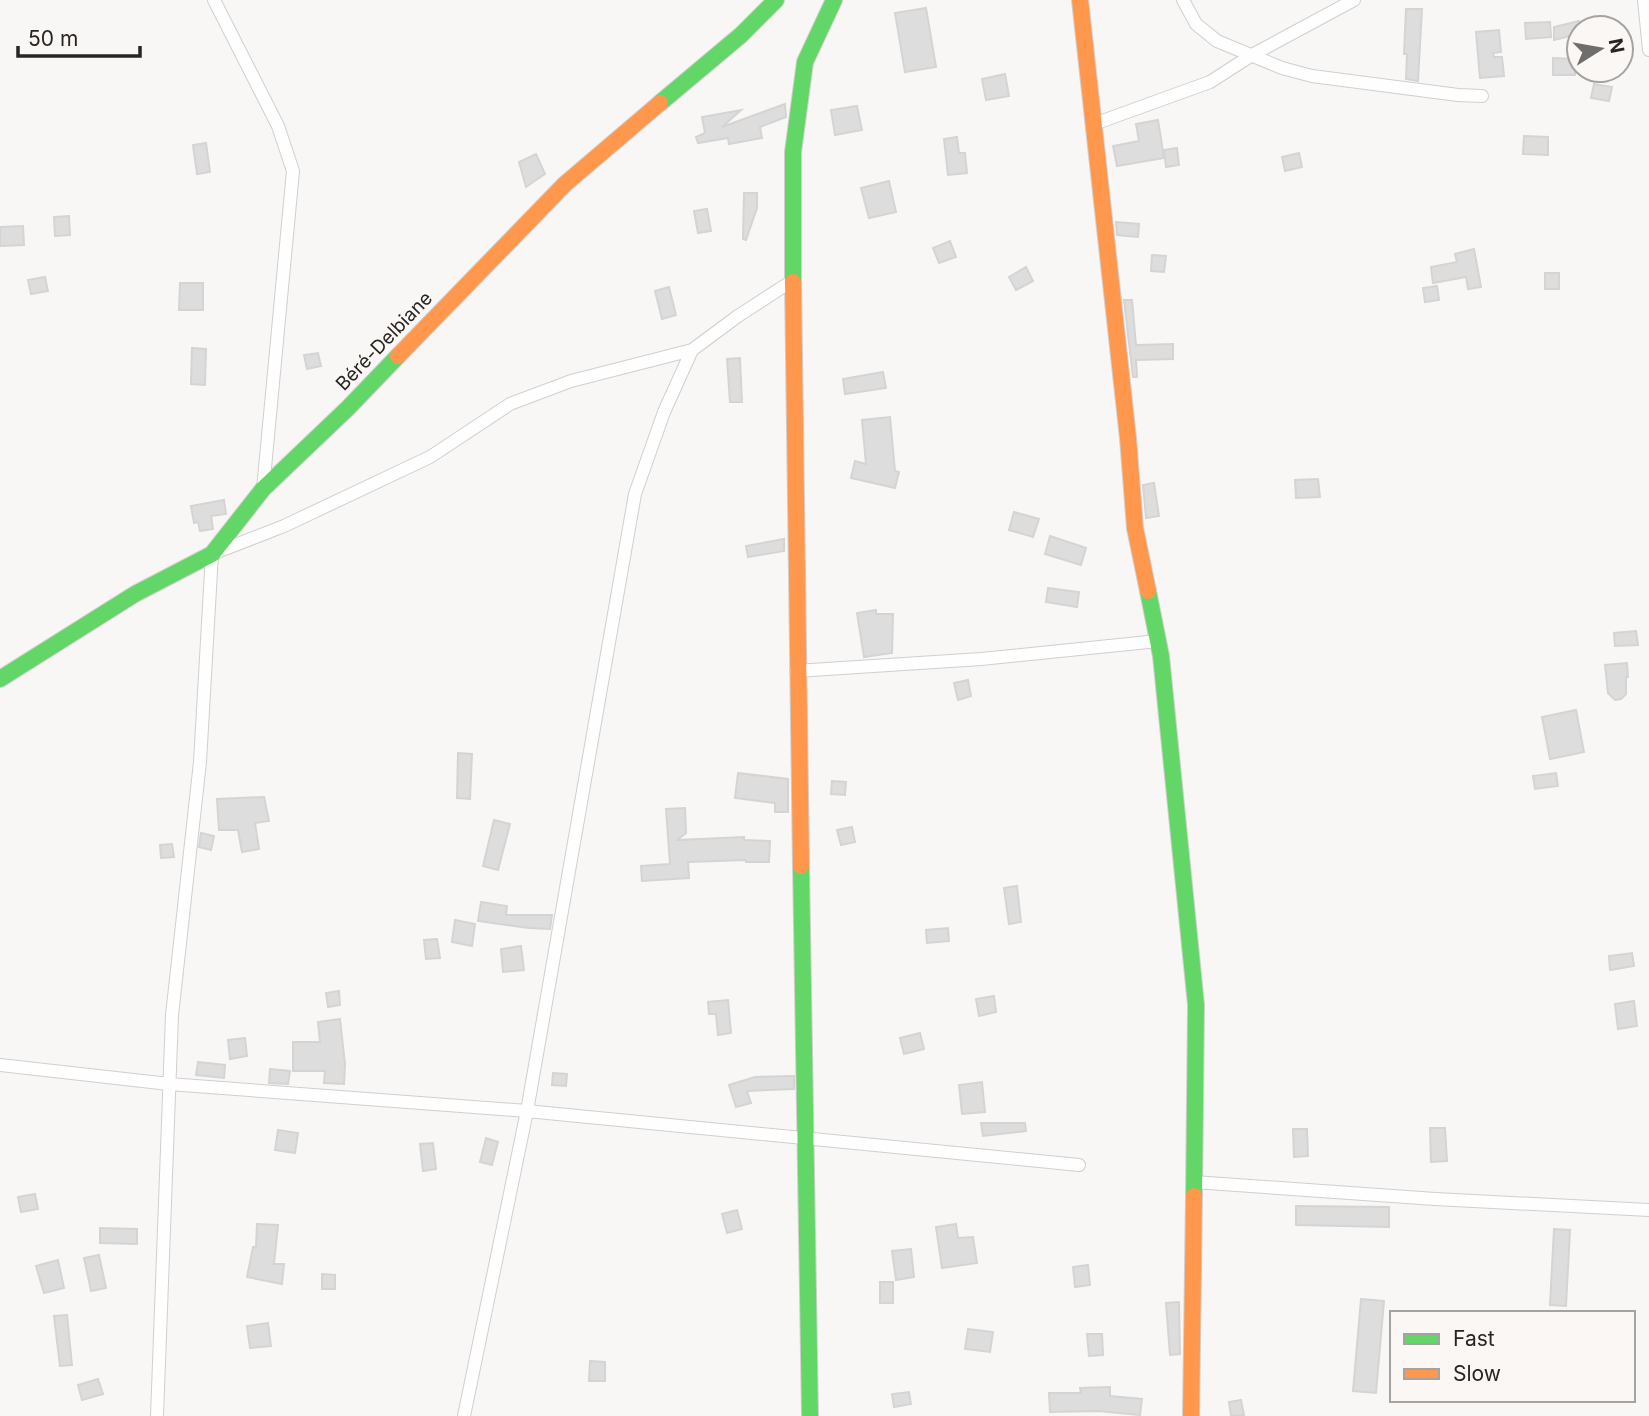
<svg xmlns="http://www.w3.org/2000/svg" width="1649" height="1416" font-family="Inter,sans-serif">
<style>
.building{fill:#dedddd;stroke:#d5d4d3;stroke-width:2}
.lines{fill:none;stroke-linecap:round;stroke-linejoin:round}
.street-casing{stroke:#d1cfce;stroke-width:14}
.fast-casing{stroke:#d1cfce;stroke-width:18}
.slow-casing{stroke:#d1cfce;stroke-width:18}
.street{stroke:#fefefe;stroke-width:12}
.fast{stroke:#63d668;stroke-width:16}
.slow{stroke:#ff974d;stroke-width:16}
.labels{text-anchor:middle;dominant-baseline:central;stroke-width:5;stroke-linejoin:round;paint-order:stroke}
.street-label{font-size:19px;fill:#262524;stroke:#faf7f4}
</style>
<rect width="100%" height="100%" fill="#f9f7f5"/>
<!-- building -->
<path class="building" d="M926,8L936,67L905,72L895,13Z
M1406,9H1422L1418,81L1406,79L1407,54H1404Z
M1579,21V34L1554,40V27Z
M1550,22L1551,37L1526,39L1525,23Z
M1499,30L1501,52L1493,53L1494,57H1502L1504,76L1480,78L1476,32Z
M1553,58L1575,59V75H1553Z
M1005,74L1009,96L986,100L982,79Z
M1594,84L1612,87L1609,101L1591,98Z
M785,104L786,117L760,127L762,138L729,144L728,138L698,143L696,137L705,133L702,117L741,110L722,127Z
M857,106L862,130L835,135L831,110Z
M1158,120L1164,158L1117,166L1113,146L1139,141L1136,124Z
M1524,136L1548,137V155L1523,154Z
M957,137L959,153H965L967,173L948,175L944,139Z
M206,143L210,172L197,174L193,145Z
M1177,148L1179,165L1166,167L1164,150Z
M1299,153L1302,167L1285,171L1282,157Z
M536,154L545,174L526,187L519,162Z
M889,181L896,212L869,218L861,188Z
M744,193H757V208L746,240L743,239Z
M707,209L711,231L698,233L694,211Z
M69,216L70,235L55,236L54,217Z
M1116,222L1139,224L1138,237L1117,235Z
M23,226L24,245L0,246V227Z
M950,241L956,257L939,263L933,248Z
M1474,249L1481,287L1468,289L1466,277L1433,283L1431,267L1457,262L1455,254Z
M1152,255L1166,256L1164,272L1151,271Z
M1026,267L1033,281L1016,290L1009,277Z
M1545,273H1559V289H1545Z
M45,277L48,291L31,294L28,280Z
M180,283H203V310H179Z
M1437,286L1439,300L1425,302L1423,288Z
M669,287L676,315L662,319L655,291Z
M1124,300H1132L1136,345L1173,344V359L1136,360L1137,377H1133Z
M192,348L206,349L205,385L191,384Z
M318,353L321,366L307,369L304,355Z
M740,358L742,402H730L727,359Z
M883,372L886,388L845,394L843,379Z
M890,417L895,471L899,472L895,488L851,478L855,461L866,464L862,420Z
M1318,479L1320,497L1296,498L1295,480Z
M1154,483L1159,516L1146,518L1143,485Z
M224,500L226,514L211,516L213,529L200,531L198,522L194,523L191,506Z
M1014,512L1039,519L1033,537L1009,530Z
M1050,536L1086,548L1081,565L1045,554Z
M784,539V551L748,557L746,546Z
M1048,588L1079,592L1077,607L1046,602Z
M876,610V614H893L892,653L864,657L857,613Z
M1636,631L1638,645L1615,646L1614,633Z
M1627,663L1628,677H1626V694L1621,699L1615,700L1608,693L1605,665Z
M968,680L971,696L958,700L954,683Z
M1576,710L1584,752L1550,759L1542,717Z
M458,753L472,754L470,799L457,798Z
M738,773L788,779V812H775V803L735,798Z
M1556,773L1558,786L1535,789L1533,776Z
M832,781L846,782L845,795L831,794Z
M264,797L269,821L255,823L259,849L242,852L238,830H219L217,799Z
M685,808L686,833L677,840L744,837V840L770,841L769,862H746V860L688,862L689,878L642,881L641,866L670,864L666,809Z
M494,820L510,824L498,870L483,866Z
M852,827L855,842L841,845L837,830Z
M201,833L214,836L211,850L199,847Z
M172,844L174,857L161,858L160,845Z
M1017,886L1021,922L1009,924L1004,888Z
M481,902L507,906L506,915H552L550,929L529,928L478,921Z
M455,920L475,924L472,946L452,942Z
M948,928L949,941L927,943L926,930Z
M437,939L440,958L426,959L424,940Z
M521,946L524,970L503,972L501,949Z
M1632,953L1634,966L1610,970L1609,956Z
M339,991L340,1005L328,1007L326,993Z
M994,996L996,1012L979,1016L976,999Z
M728,1000L731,1033L718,1035L716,1014H709L708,1002Z
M1634,1001L1637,1026L1618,1029L1615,1004Z
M340,1019L345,1064L344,1084L324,1083L325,1071H293V1042H320L318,1022Z
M920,1033L924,1049L904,1054L900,1038Z
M245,1038L247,1056L230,1059L228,1040Z
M198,1062L225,1065L224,1078L196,1075Z
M270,1069L290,1071L288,1084L269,1083Z
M553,1073L567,1074L566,1086L552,1085Z
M794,1076V1089L747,1091L751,1103L736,1107L729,1085L755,1077Z
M982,1082L985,1112L962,1114L959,1085Z
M981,1123H1025L1026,1131L983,1136Z
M1430,1128H1445L1447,1161L1431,1162Z
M1293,1129H1307L1308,1156L1294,1157Z
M278,1130L298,1133L295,1153L275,1150Z
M486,1138L498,1142L492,1165L480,1162Z
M433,1143L436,1169L423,1171L420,1144Z
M35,1194L38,1209L21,1212L18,1197Z
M1296,1206L1389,1207V1227L1296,1225Z
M737,1210L742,1229L727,1233L722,1214Z
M257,1224L278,1225L274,1264H284L282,1284L247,1277L253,1247H256Z
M956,1224L958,1238L973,1237L977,1263L942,1268L936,1227Z
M100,1228L137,1229V1244L100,1243Z
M1554,1229L1570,1230L1566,1306L1550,1305Z
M911,1249L914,1277L896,1280L892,1251Z
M99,1255L106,1288L91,1291L84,1258Z
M58,1260L64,1288L44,1293L36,1266Z
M1088,1265L1090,1285L1075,1287L1073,1267Z
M322,1274L335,1275V1289H322Z
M880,1282H893V1303H880Z
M1361,1299L1384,1301L1376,1393L1353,1391Z
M1179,1302L1180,1354L1170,1355L1166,1303Z
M67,1315L72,1365L60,1366L54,1316Z
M268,1323L271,1346L250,1348L247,1326Z
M968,1329L993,1332L990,1352L965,1349Z
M1087,1334H1102L1103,1355L1089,1356Z
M590,1361L605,1362V1381H589Z
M98,1379L103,1394L82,1400L78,1385Z
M1110,1387V1396L1142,1399L1140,1415L1098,1411L1050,1412L1049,1393H1081L1080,1388Z
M909,1392L911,1404L894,1407L892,1394Z
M1241,1400L1244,1415L1231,1416L1229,1402Z"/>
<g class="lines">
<defs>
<path id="street" d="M214,0L278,126L293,171L263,489
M1183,0L1196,24L1217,41L1282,68L1312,76L1458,95L1482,96
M1644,0L1649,50
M1094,124L1210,82L1252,55L1354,0
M796,671L981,659L1158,641
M0,1065L169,1084L527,1111L1079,1165
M1194,1182L1435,1199L1649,1210
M157,1416L172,1015L200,762L212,554L284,526L430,457L510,404L571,381L692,350
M464,1416L527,1111L635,494L664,412L692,350L738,316L792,281"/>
<path id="fast" d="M660,103L741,35L776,0
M793,282V152L805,62L834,0
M1148,591L1161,656L1196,1005L1194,1196
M0,679L135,594L212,554L263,489L348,408L398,356
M801,866L810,1416"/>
<path id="slow" d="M1080,0L1128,438L1135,528L1148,591
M793,282L801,866
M398,356L565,184L660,103
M1191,1416L1194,1196"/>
</defs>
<!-- street casing -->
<use href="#street" class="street-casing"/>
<!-- fast casing -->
<use href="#fast" class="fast-casing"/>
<!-- slow casing -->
<use href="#slow" class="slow-casing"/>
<!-- street -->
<use href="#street" class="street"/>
<!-- fast -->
<use href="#fast" class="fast"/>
<!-- slow -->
<use href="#slow" class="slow"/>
</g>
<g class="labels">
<!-- street labels -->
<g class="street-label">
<text transform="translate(384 341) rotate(-46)">Béré-Delbiane</text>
</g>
</g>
<!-- legend -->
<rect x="1390" y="1311" width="245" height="91" fill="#faf7f4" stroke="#a5a3a1" stroke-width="2"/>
<rect x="1404" y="1334" width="35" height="10" fill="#63d668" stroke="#a5a3a1" stroke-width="2"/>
<text x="1453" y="1346" font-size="21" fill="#262524">Fast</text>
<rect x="1404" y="1369" width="35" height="10" fill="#ff974d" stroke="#a5a3a1" stroke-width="2"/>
<text x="1453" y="1381" font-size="21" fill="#262524">Slow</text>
<!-- north arrow -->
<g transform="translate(1600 49) rotate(79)"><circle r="33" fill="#faf7f4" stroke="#a5a3a1" stroke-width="2"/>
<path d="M0-5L12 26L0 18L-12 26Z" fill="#706e6d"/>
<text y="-10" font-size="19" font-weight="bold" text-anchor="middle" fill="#262524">N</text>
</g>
<!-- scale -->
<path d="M18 46v10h122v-10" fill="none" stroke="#262524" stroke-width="3.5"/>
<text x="28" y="46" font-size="21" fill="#262524" stroke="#faf7f4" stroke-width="5" paint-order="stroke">50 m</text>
</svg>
